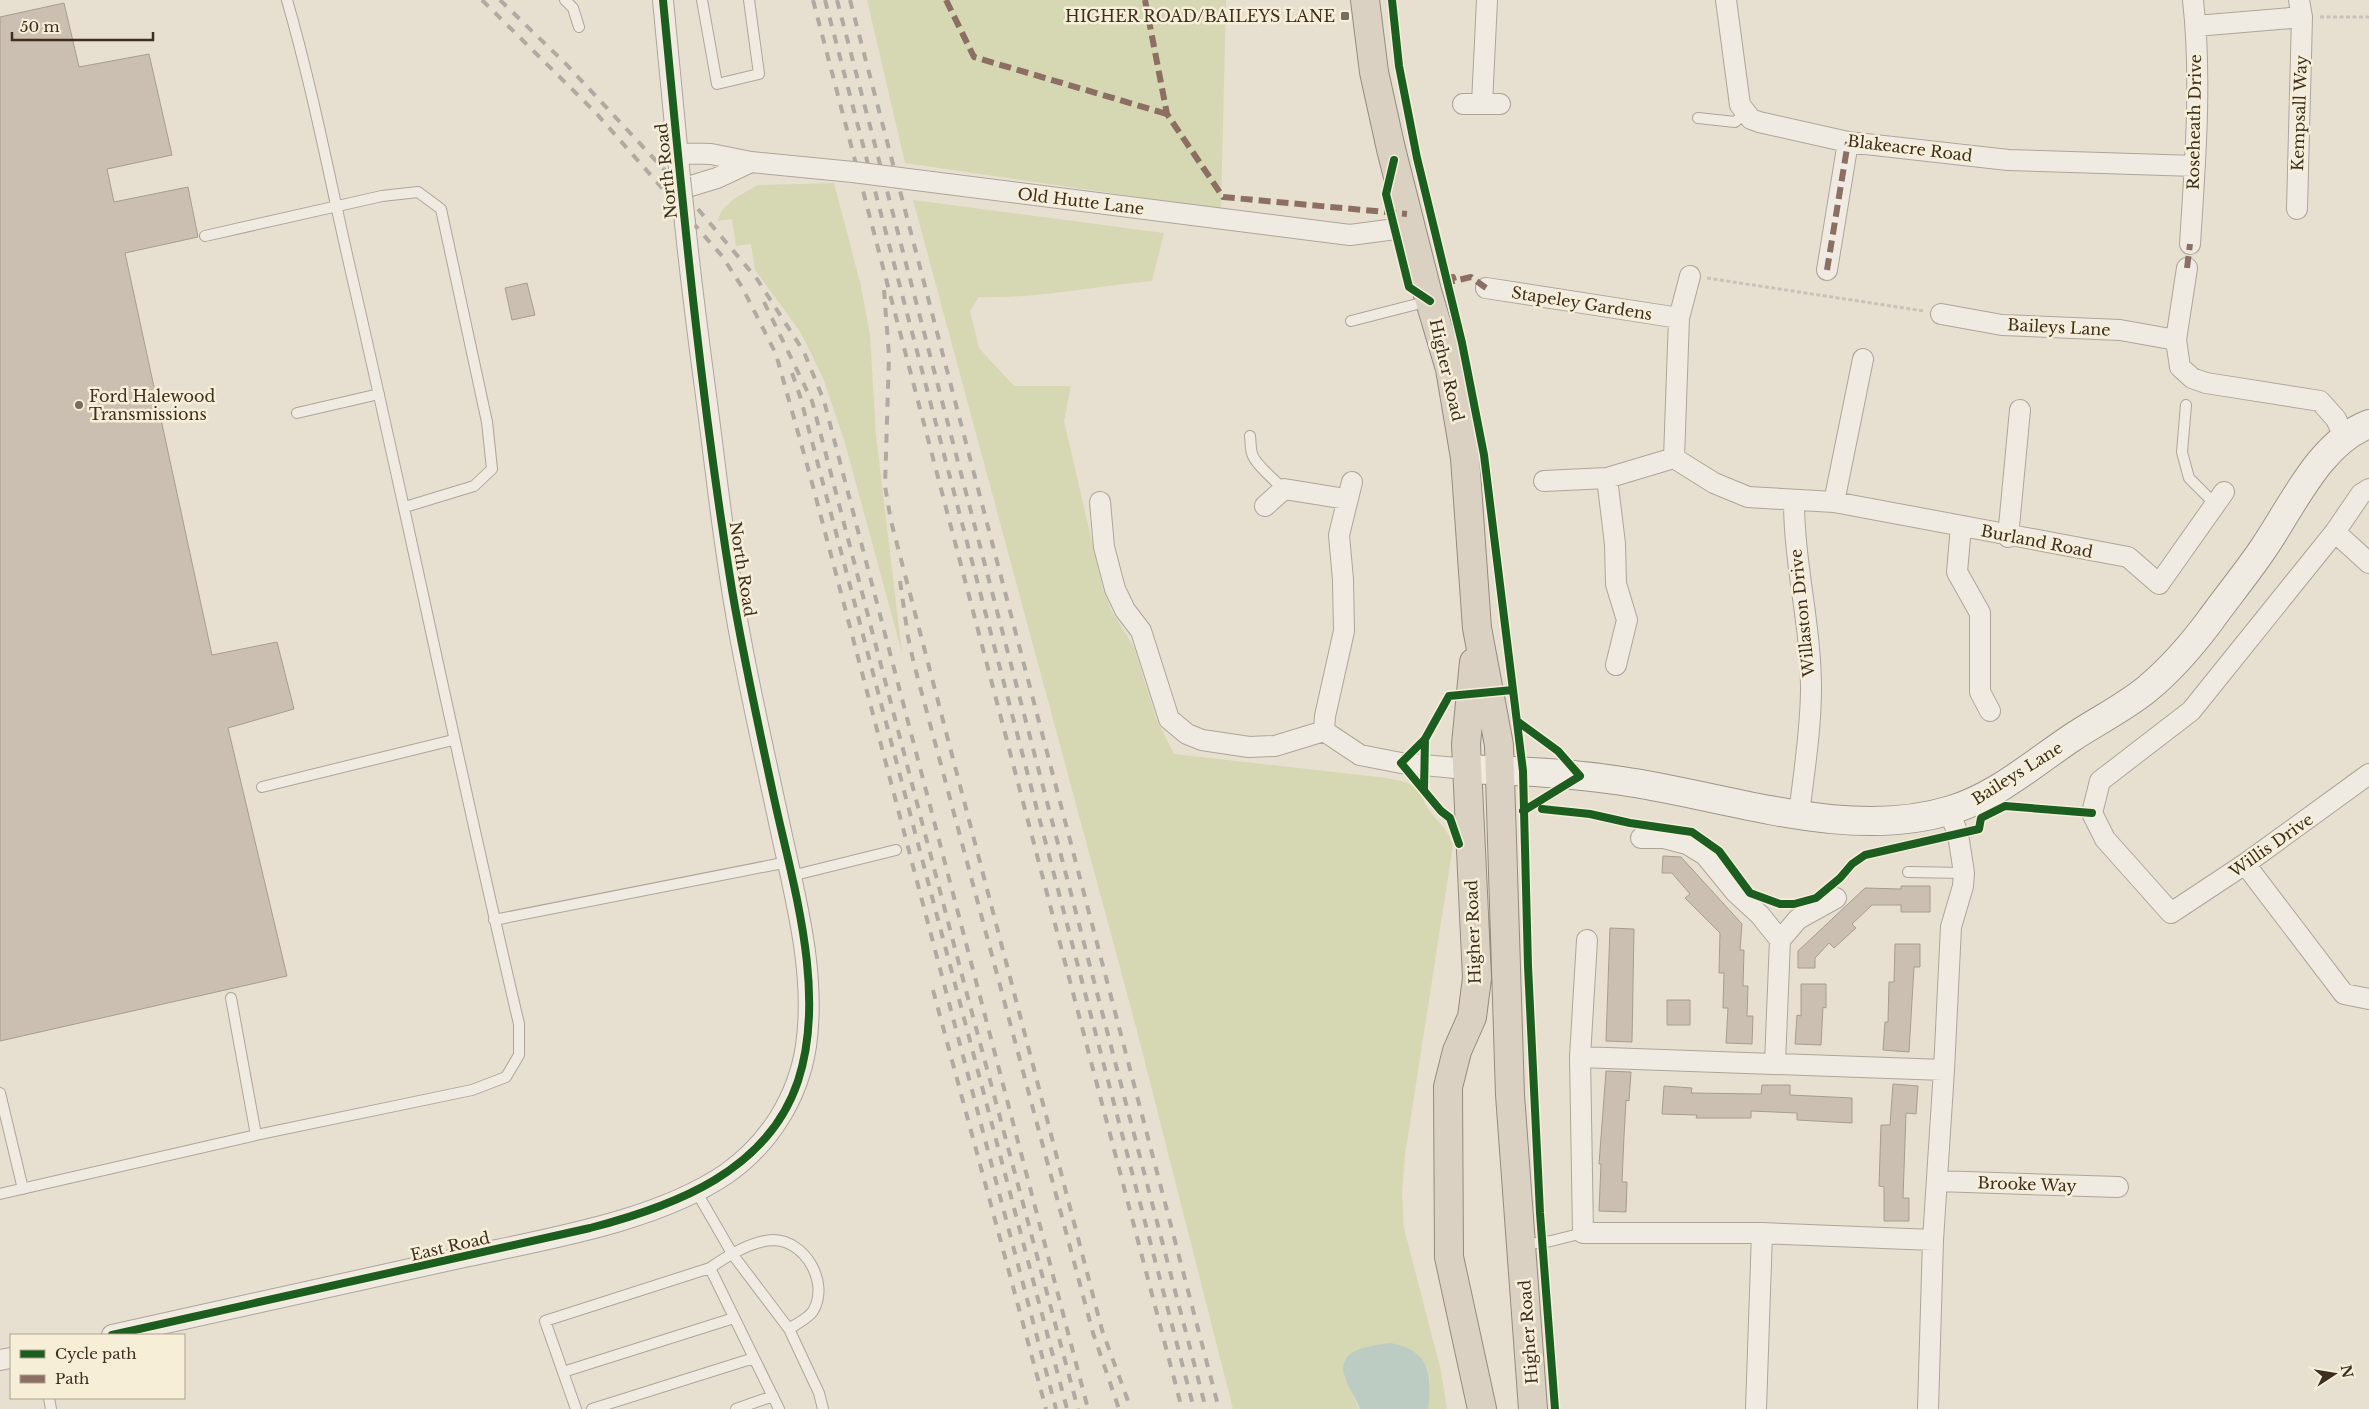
<svg xmlns="http://www.w3.org/2000/svg" width="2369" height="1409" font-family="'Libre Baskerville',serif">
<style>
.green{fill:#d6d7b3}
.water{fill:#bcccc2}
.building{fill:#cbbfb2;stroke:#a89c90}
.lines{fill:none;stroke-linecap:round;stroke-linejoin:round}
.lane-casing{stroke:#ada599;stroke-width:12}
.street-casing{stroke:#ada599;stroke-width:22}
.secondary-casing{stroke:#9c958a;stroke-width:30}
.highway-casing{stroke:#928b80;stroke-width:30}
.path{stroke:#c8c2b9;stroke-width:3;stroke-dasharray:4 2.5;stroke-linecap:butt}
.lane{stroke:#efebe3;stroke-width:10}
.street{stroke:#efebe3;stroke-width:20}
.secondary{stroke:#efebe3;stroke-width:28}
.highway{stroke:#dad1c2;stroke-width:28}
.rail{stroke:#afaaa2;stroke-width:4;stroke-dasharray:9 9;stroke-linecap:butt}
.street-bridge-casing{stroke:#ada599;stroke-width:22;stroke-linecap:butt}
.street-bridge{stroke:#efebe3;stroke-width:20}
.quiet{stroke:#8d6e63;stroke-width:6;stroke-dasharray:12 6;stroke-linecap:butt}
.cycleway-casing{stroke:#f7eed8;stroke-width:11}
.cycleway{stroke:#1b5e20;stroke-width:8}
.poi-dot{fill:#786c5e;stroke:#f7eed8;stroke-width:2}
.labels{text-anchor:middle;dominant-baseline:central;stroke-width:5;stroke-linejoin:round;paint-order:stroke}
.poi-label{font-size:16px;fill:#3d2e20;stroke:#f7eed8;text-anchor:end}
.street-label{font-size:16px;fill:#3d2e20;stroke:#f7eed8}
</style>
<rect width="100%" height="100%" fill="#e7e0d1"/>
<!-- green -->
<path class="green" d="M867,0H1226L1221,209L905,163Z
M834,183L861,286L870,335L876,435L902,653L845,443L823,378L801,333L755,270L751,244L736,246L732,219L717,221L722,210L735,198L758,185Z
M913,200L1164,233L1152,281C1094,286 1037,299 979,297L970,311L979,348L1014,386H1071L1064,421L1103,589L1111,610L1134,647L1156,718L1174,754L1387,778C1396,780 1406,781 1414,787C1422,793 1423,802 1429,810C1439,824 1447,827 1453,845L1405,1155L1402,1194L1404,1228L1441,1371L1447,1409H1428L1430,1381L1427,1367L1344,1375L1359,1409H1233L1136,1027Z"/>
<!-- water -->
<path class="water" d="M1390,1343C1429,1350 1433,1373 1428,1409H1360C1356,1398 1348,1388 1345,1377C1336,1348 1371,1346 1390,1343Z"/>
<!-- building -->
<path class="building" d="M64,3L79,67L149,54L172,155L107,169L114,202L188,187L198,237L125,253L212,655L277,642L294,709L228,728L287,976L0,1041V17Z
M527,283L535,315L512,320L505,288Z
M1663,856L1681,857L1742,924L1740,950H1744L1743,986H1748L1747,1016H1753L1752,1044L1726,1043L1728,1008H1723L1724,973H1719L1720,933L1685,898L1690,894L1672,873H1662Z
M1901,886H1930V912H1901V905H1872L1852,924L1856,928L1834,948L1829,943L1815,958V968H1798V951L1865,888L1901,889Z
M1610,928L1634,929L1632,1042L1606,1041Z
M1895,944H1920V967H1914L1909,1052L1883,1050L1885,1022H1888L1889,982H1894Z
M1801,984H1826V1008L1823,1007L1821,1045L1795,1044L1797,1015L1801,1016Z
M1667,1000H1690V1025H1667Z
M1606,1071L1631,1072L1629,1101L1626,1100L1624,1136L1622,1182H1627L1626,1212L1599,1211L1601,1164H1599Z
M1893,1084L1918,1086L1916,1114L1906,1113L1903,1198H1909V1221H1884V1187L1879,1186L1881,1125H1890Z
M1762,1085H1790V1095L1852,1098V1123L1797,1120V1113L1751,1111V1118H1696L1697,1115L1662,1114L1664,1086L1692,1088L1691,1093L1761,1094Z"/>
<g class="lines">
<defs>
<path id="lane" d="M565,0L573,8L579,27
M702,0L717,84L759,74L749,0
M1698,118L1735,122L1746,113
M205,236L382,196L418,192L441,209L487,422L492,469L474,486L405,507
M1351,321L1429,301
M2186,405L2182,452L2189,478L2215,504
M297,413L379,394
M1250,436C1251,442 1250,451 1253,456C1256,464 1277,483 1284,489
M262,787L453,740
M1908,872L1964,873
M791,876L896,850
M494,920L788,862
M231,998L256,1135
M0,1093L23,1189
M696,1191L733,1255L789,1329L819,1393L823,1409
M0,1194L256,1135L472,1090L506,1077L519,1055V1024C460,774 409,522 351,272C330,181 313,90 287,0
M1522,1245L1551,1241L1583,1233
M563,1372L734,1318
M49,1398L51,1409
M576,1409L545,1321L710,1268
M592,1409L754,1358
M736,1409L773,1396
M779,1409L710,1268C727,1256 752,1241 773,1240C805,1240 830,1283 813,1311C809,1318 796,1324 789,1329"/>
<path id="street" d="M663,0L680,178
M1726,0L1740,105L1751,119L1759,122L1848,142L2008,160L2195,166
M2196,26L2302,17
M1463,104H1500
M1482,104L1487,0
M677,153L711,154L751,162L853,172
M900,178L1350,235L1411,227
M681,189L717,178L751,162
M2297,209L2302,17L2299,0
M2190,244C2195,164 2202,80 2193,0
M2187,268L2176,340L2180,367L2192,378L2206,383L2320,401L2336,419L2344,437
M1827,270L1848,142
M1486,288L1679,318
M1941,314L2002,325L2120,330L2176,340
M1674,458L1679,318L1690,276
M1607,478L1615,544L1616,584L1627,620L1616,665
M1544,481L1607,478L1674,458L1714,483L1748,497L1834,502L2128,557L2159,584L2224,492
M1352,482L1339,535L1343,580L1344,631L1325,716L1324,731L1360,755L1401,763L1467,769
M2369,489L2361,494L2335,532L2191,711L2100,781L2092,813L2105,839L2171,913L2245,864L2369,774
M1794,501C1794,564 1811,625 1811,688C1811,730 1804,772 1799,814
M1100,502L1104,547L1115,589L1125,610L1141,631L1169,719L1187,734L1202,740L1249,747L1275,746L1324,731
M1834,502L1863,359
M1265,506L1284,489L1346,499
M1961,526L1957,572L1980,613V692L1990,711
M2335,532L2369,563
M2008,537L2020,410
M1641,838H1664L1687,844L1705,855L1736,893L1760,915L1780,940
M2245,864L2344,994L2369,999
M1587,940L1580,1057L1583,1233H1762L1933,1240
M1580,1057L1944,1070
M1775,1063L1780,940L1798,919L1836,898
M1937,1181L2118,1187
M112,1335C226,1310 340,1284 455,1259C540,1240 654,1223 726,1174C769,1144 798,1098 806,1046C816,976 797,904 782,836C769,775 755,714 743,652C729,580 720,507 711,434C702,364 692,294 685,223
M0,1360L11,1358
M1756,1409L1762,1233
M1928,1409L1933,1240L1944,1070L1951,927L1963,886L1964,873L1958,834L1949,811"/>
<path id="secondary" d="M1467,769C1519,771 1570,773 1622,781C1727,796 1847,842 1951,810C1995,797 2033,764 2070,739C2095,722 2124,708 2147,689C2170,670 2191,646 2209,622C2227,597 2246,574 2263,549C2292,507 2319,443 2369,424"/>
<path id="highway" d="M1365,0L1374,72L1391,149L1427,291L1450,369L1465,458L1477,628L1499,745L1510,1095L1533,1409
M1474,662L1466,744L1477,978L1472,1017L1457,1051L1448,1087L1449,1257L1482,1409"/>
</defs>
<!-- lane casing -->
<use href="#lane" class="lane-casing"/>
<!-- street casing -->
<use href="#street" class="street-casing"/>
<!-- secondary casing -->
<use href="#secondary" class="secondary-casing"/>
<!-- highway casing -->
<use href="#highway" class="highway-casing"/>
<!-- path -->
<path class="path" d="M2320,17H2369
M1707,278L1924,311"/>
<!-- lane -->
<use href="#lane" class="lane"/>
<!-- street -->
<use href="#street" class="street"/>
<!-- secondary -->
<use href="#secondary" class="secondary"/>
<!-- highway -->
<use href="#highway" class="highway"/>
<!-- rail -->
<path class="rail" d="M482,0L596,113L722,256L742,287L776,354L811,479L1056,1409
M500,0L566,64L671,177L757,279L804,352L824,401L1088,1409
M813,0L1182,1409
M825,0L1194,1409
M837,0L1206,1409
M850,0L1219,1409
M884,290L889,356L885,486L891,521L1102,1330L1131,1409
M764,302L812,401L964,983L1078,1409
M792,373L800,396L1067,1409
M900,581L908,637L914,664L1093,1333L1119,1409
M933,990L1046,1409"/>
<defs>
<path id="street-bridge" d="M853,172L900,178
M680,178L685,223"/>
</defs>
<!-- street-bridge casing -->
<use href="#street-bridge" class="street-bridge-casing"/>
<!-- street-bridge -->
<use href="#street-bridge" class="street-bridge"/>
<!-- quiet -->
<path class="quiet" d="M946,0L974,57L1167,114
M1145,0L1167,114L1223,197L1407,214
M2187,268L2190,244
M1827,270L1848,142
M1446,279L1453,277L1454,281L1471,277L1486,288"/>
<defs>
<path id="cycleway" d="M1392,0L1399,66L1417,158L1462,343L1484,455L1523,771L1528,966L1540,1213L1555,1409
M1394,160L1386,194L1409,287L1430,301
M1517,721L1558,751L1580,776L1523,811
M1425,739L1401,763L1441,811L1450,818L1459,844
M1424,789L1425,739L1449,696L1513,690
M1542,809L1590,814L1630,823L1692,832L1719,851L1750,893L1780,904H1794L1816,898L1840,878L1852,864L1865,855L1979,829L1981,818L2005,806L2092,813
M112,1335L590,1228C675,1206 768,1171 798,1081C827,993 793,885 774,798C759,729 744,660 732,590C700,395 682,197 663,0"/>
</defs>
<!-- cycleway casing -->
<use href="#cycleway" class="cycleway-casing"/>
<!-- cycleway -->
<use href="#cycleway" class="cycleway"/>
</g>
<!-- markers -->
<g class="poi-dot">
<rect x="1340" y="11" width="10" height="10" rx="2.5"/>
<circle cx="79" cy="405" r="5"/>
</g>
<g class="labels">
<!-- poi labels -->
<g class="poi-label">
<text x="1335" y="16">HIGHER ROAD/BAILEYS LANE</text>
<text x="89" y="396" text-anchor="start">Ford Halewood<tspan x="89" dy="18">Transmissions</tspan></text>
</g>
<!-- street labels -->
<g class="street-label">
<text transform="translate(2299 113) rotate(-88)">Kempsall Way</text>
<text transform="translate(2194 122) rotate(-89)">Roseheath Drive</text>
<text transform="translate(1910 148) rotate(7)">Blakeacre Road</text>
<text transform="translate(666 171) rotate(-96)">North Road</text>
<text transform="translate(1081 201) rotate(7)">Old Hutte Lane</text>
<text transform="translate(1582 303) rotate(9)">Stapeley Gardens</text>
<text transform="translate(2059 327) rotate(3)">Baileys Lane</text>
<text transform="translate(1447 370) rotate(77)">Higher Road</text>
<text transform="translate(2037 541) rotate(11)">Burland Road</text>
<text transform="translate(743 569) rotate(81)">North Road</text>
<text transform="translate(1802 613) rotate(-96)">Willaston Drive</text>
<text transform="translate(2017 773) rotate(-32)">Baileys Lane</text>
<text transform="translate(2271 845) rotate(-35)">Willis Drive</text>
<text transform="translate(1473 932) rotate(-92)">Higher Road</text>
<text transform="translate(2027 1184) rotate(2)">Brooke Way</text>
<text transform="translate(450 1246) rotate(-13)">East Road</text>
<text transform="translate(1528 1332) rotate(-94)">Higher Road</text>
</g>
</g>
<!-- legend -->
<rect x="10" y="1334" width="175" height="65" fill="#f7eed8" stroke="#ada18e"/>
<rect x="20" y="1350" width="25" height="8" fill="#1b5e20" stroke="#ada18e"/>
<text x="55" y="1359" font-size="15" fill="#3d2e20">Cycle path</text>
<rect x="20" y="1375" width="25" height="8" fill="#8d6e63" stroke="#ada18e"/>
<text x="55" y="1384" font-size="15" fill="#3d2e20">Path</text>
<!-- north arrow -->
<g transform="translate(2334 1374) rotate(78)" stroke="#f7eed8" stroke-width="4" paint-order="stroke">
<path d="M0-4L9 19L0 12L-9 19Z" fill="#3d2e20"/>
<text y="-8" font-size="14" font-weight="bold" text-anchor="middle" fill="#3d2e20">N</text>
</g>
<!-- scale -->
<path d="M12 32v8h141v-8" fill="none" stroke="#3d2e20" stroke-width="2.5"/>
<text x="20" y="32" font-size="15" fill="#3d2e20" stroke="#f7eed8" stroke-width="4" paint-order="stroke">50 m</text>
</svg>
